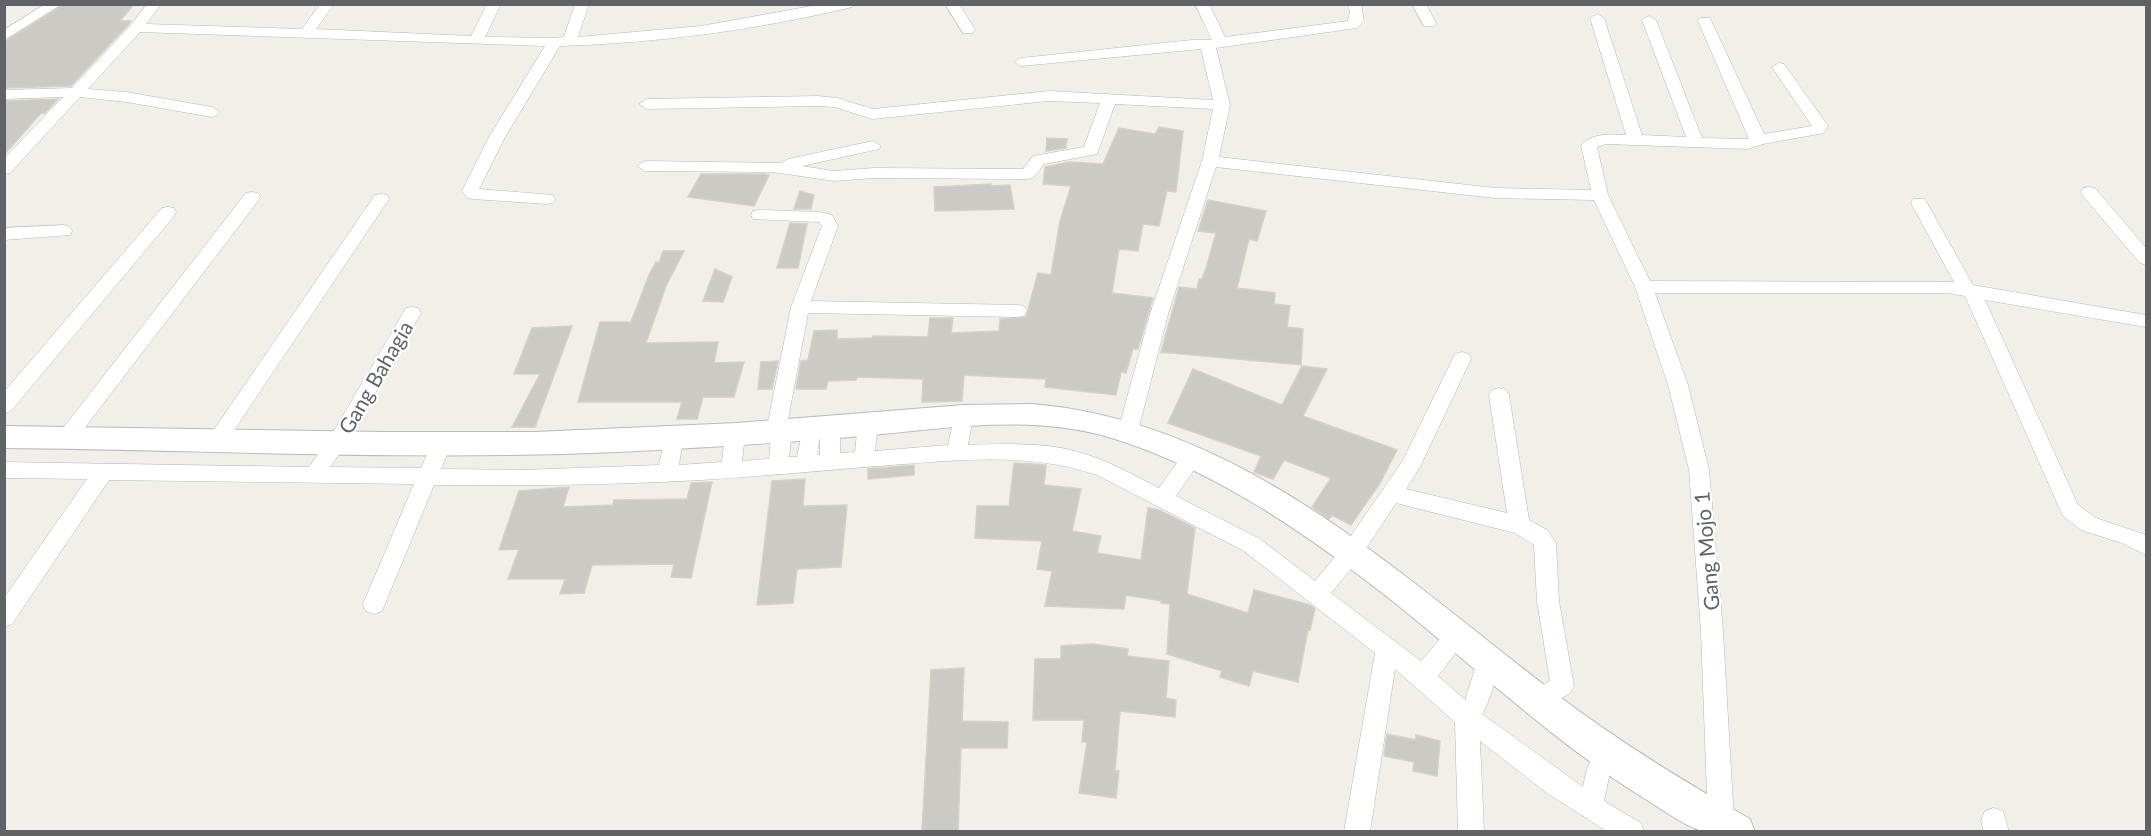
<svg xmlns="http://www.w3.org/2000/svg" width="2151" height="836" font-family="Lato,sans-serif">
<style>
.building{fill:#cccac5;stroke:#d6d1c6;stroke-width:1.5}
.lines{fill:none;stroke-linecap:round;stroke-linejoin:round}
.street-casing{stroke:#b5b8bc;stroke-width:1}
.secondary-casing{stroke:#b6babf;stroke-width:2}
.street{fill:#fff;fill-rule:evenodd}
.secondary{fill:#fff;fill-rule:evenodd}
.labels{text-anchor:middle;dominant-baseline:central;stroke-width:4.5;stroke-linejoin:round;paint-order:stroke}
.street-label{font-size:21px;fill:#5f6368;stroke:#fff}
</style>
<rect width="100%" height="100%" fill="#f1efe8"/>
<!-- building -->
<path class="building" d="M64,4H134L120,21H131L129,24L71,86L4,88V42Z
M58,99L45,113H41L4,155V101Z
M1159,127L1183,131L1176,192L1167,191L1159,226L1143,224L1138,251L1119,249L1112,293L1153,298L1138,349H1133L1126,373L1121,372L1116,395L1045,387L1046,379L964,375L962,401L922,402L923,379L857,377L856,380L828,381L826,389H796L801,361L808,360L814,331L837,330V339L872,338L873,336L928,337L930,318H953L951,333L999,331L1000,319L1026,317L1038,273L1051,275L1060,221L1071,186L1043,184L1045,167L1069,162L1103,164L1119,128L1155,134Z
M1047,138L1067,139L1066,148L1046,151Z
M701,174H765L769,175L754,206L688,197Z
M991,184V186L1010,185L1014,209L935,211L934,187Z
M800,191L814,195L811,209H794Z
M1208,200L1266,211L1257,241L1249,239L1237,288L1275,293L1274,304L1290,306L1287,327L1303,329L1301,365L1161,352L1179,287L1197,289L1199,279H1202L1206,268L1216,233L1198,231Z
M790,223L807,224L798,268H777Z
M663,251H684L666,286L646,343L718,342L714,363L744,362L734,397H703L697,419H677L682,402H578L600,322H631L649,275L656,262L659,263Z
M715,269L732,277L723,302L703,301Z
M572,326L535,427H512L540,374H514L532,328Z
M778,361L772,389H758L761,362Z
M1302,366L1327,369L1303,416L1397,450L1380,483L1351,525L1332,515L1329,519L1312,507L1331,478L1284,460L1273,479L1254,472L1261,456L1168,423L1193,369L1282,405Z
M1014,463L1046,465L1044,485L1081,489L1072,531L1101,536L1097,553L1141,560L1148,508L1159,510L1195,528L1187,594L1248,613L1254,590L1310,605L1315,609L1310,630L1308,629L1298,682L1253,671L1249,686L1220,677L1222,671L1167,654L1170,604L1161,603L1162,601L1126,595L1124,609L1045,606L1052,571L1037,569L1042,541L975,538L977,506H1009Z
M914,465V475L868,479V469Z
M805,479L803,506L847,505L841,567L797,569L793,603L757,605L772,481Z
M712,482L691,578L671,577L674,564L592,565L584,593L560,594L565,579H508L519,549L499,550L519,491L569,487L563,507L613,505L614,500L687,499L691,483Z
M1092,644L1128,649L1127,656L1169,661L1166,698L1176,700L1175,717L1120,711L1115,771H1119L1116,798L1079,793L1087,742H1082L1084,720H1033L1035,659H1061V646Z
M964,668L962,721L1008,722L1007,748H961L958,831H922L931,670Z
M1387,734L1416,740V735L1440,741L1437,776L1413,771L1414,762L1384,756Z"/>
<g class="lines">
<defs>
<path id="street" d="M45,4H62L4,40V30Z
M147,4H161L146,24L302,29L320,4H334L316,29L471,36L487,4H501L485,37L554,38L564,37L575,4H589L578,37L701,26L823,4H854L852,7C757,30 657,43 560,46L505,137L479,189L553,195L555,199L553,203L547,204L473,199L467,198L462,191L489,137L545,46L140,32L88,89L126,92L212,107L220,112L217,115L212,117L126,102L80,97L10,173L4,174V159L63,97L4,99V90L72,88L131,25Z
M945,4H959L975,30L973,33H963Z
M1195,4H1209L1225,37L1348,21L1350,11L1347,4H1361L1364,21L1357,28L1216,48L1230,105L1219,157L1495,188L1591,190L1581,145C1592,133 1611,134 1626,135L1590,18L1597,14L1604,18L1642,135L1686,137L1642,20L1649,16L1656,20L1702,138L1749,139L1698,21L1700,18H1710L1764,134L1812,126L1772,67L1779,63L1784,64L1828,126L1824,133L1763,144L1748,149L1606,144L1597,147L1608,195L1650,281L1954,282L1911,203L1913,199H1925L1927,203L1973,285L2146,315V327L1985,300L2078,505L2096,518L2146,535V555L2122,543L2081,530L2063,516L1965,296L1947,293H1655L1688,385L1709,470L1723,631L1734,822L1730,831L1714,832L1708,822L1701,631L1689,470L1668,385L1635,287L1594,200L1495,198L1216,167L1168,314L1138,431L1135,436L1128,439L1121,436L1118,431L1150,314L1202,161L1213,109L1115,104L1097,154L1044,164L1033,178L1027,179L874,178L834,181L773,172L645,171L637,166L645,161L781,163L788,159L873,141L881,146L879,149L802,166L834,171L874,168L1023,169L1033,156L1084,147L1100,103L1049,101L872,119L835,107L818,106L647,109L639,104L647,99L818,96L837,98L873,109L1049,91L1213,100L1201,49L1021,66L1014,62L1021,58L1192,40H1212Z
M1412,4H1426L1436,23L1434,26H1424Z
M2089,187L2095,188L2146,248V265L2140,263L2083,196L2081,192L2083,188Z
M252,192L258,193L260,197L258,201L74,442L67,445L60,442L57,437L60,432L246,193Z
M381,194L387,195L389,199L225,444L218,447L211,444L208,439L211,434L375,195Z
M168,207L174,208L176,212L174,216L11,411L4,413V392L162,208Z
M759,210L820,212L832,215L838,226L811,301L1018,305L1024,306L1027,311L1024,316L1018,317L808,313L787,425L792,431L789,457H797L804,424L811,421L818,424L820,428L823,422L830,419L837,422L840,427V453L855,452L858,424L861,419L868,416L875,419L878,424L875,451L948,445L956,410L963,408L970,410L973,415L968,445C1003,444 1041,442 1075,451C1105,459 1132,474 1159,488L1185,452L1192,450L1199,452L1202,458L1176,496L1260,539L1315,581L1344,546L1402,462L1455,354L1462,352L1469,354L1471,359L1420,467L1406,489L1507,513L1489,395L1492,390L1499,388L1506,390L1509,395L1529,520L1547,530L1556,543L1559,601L1574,686L1570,693L1539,712L1531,709L1527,701L1531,693L1550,681L1537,601L1534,545L1515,533L1396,503L1360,558L1331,593L1421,661L1450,628L1458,625L1466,628L1469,635L1438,676L1465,700L1480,653L1488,650L1496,653C1502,665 1490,702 1482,714L1583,787L1586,772L1598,742L1607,739L1616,742L1619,750L1610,772L1604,801L1641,823L1644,832H1608L1547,793L1480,741L1484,832H1458L1455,722L1395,669L1370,832H1344L1375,653L1244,551L1097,475C1031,452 959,460 891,465C828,470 764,476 701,480C613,485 523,486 434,485L385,604L382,611L374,614L366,611L363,604L414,484L109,480L12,624L4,627V598L87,479L4,478V462L309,467L331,436L406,308L412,307L418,308L421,313L345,446L330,467L421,468L435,437L442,434L449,437L452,442L441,469L522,470L659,465L666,433L673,430L680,433L683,438L679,465L722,462L725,434L728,429L735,426L742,429L745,434L742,461L769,459L771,438L766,432L791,307L822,226L819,222L753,219L751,215L753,211ZM820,434V455H817Z
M64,225L70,227L72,231L70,235L4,240V228Z
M1994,808L2003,811L2009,832H1984L1981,820L1985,811Z"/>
<path id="secondary" d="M1032,404C1239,421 1395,571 1552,691C1615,739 1681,780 1750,819L1755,832C1739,832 1715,836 1699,830C1681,824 1659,807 1642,797C1551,740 1474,666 1390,599C1306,533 1209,466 1105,436C1026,414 941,429 862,436C780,443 699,448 617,452C413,461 209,450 4,448V426L384,432H535L737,423L964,405Z"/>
</defs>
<!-- street casing -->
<use href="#street" class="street-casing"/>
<!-- secondary casing -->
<use href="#secondary" class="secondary-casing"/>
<!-- street -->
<use href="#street" class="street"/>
<!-- secondary -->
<use href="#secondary" class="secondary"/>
</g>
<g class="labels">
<!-- street labels -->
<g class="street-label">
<text transform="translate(375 377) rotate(-60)">Gang Bahagia</text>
<text transform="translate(1706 551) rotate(-95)">Gang Mojo 1</text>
</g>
</g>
<!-- border -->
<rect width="2151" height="836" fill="none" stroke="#5f6368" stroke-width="12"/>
</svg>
